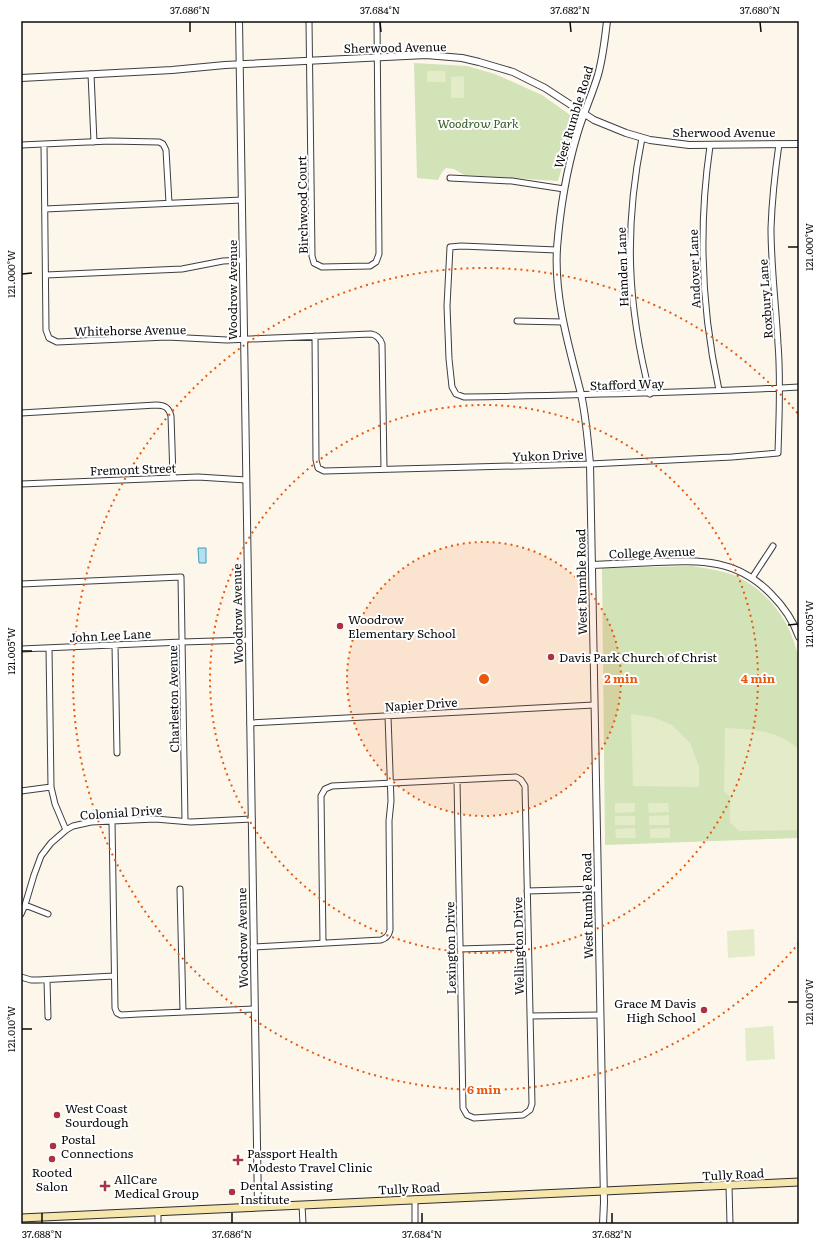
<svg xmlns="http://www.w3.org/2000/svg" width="820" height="1245" font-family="Literata,serif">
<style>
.green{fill:#d3e3b8}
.pitch{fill:#e3ebc9}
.water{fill:#b4dfef;stroke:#439abe}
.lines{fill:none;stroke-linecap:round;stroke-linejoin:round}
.minor-casing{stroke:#3e3e3e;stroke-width:7}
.tertiary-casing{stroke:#3e3e3e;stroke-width:8}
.secondary-casing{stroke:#2d2d2d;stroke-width:9}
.minor{stroke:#fff;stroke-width:5}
.tertiary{stroke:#fff;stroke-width:6}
.secondary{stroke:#f6e6ac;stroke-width:7}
.ticks{fill:none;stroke:#0b0b0b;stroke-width:1.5}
.ring{fill:none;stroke:#e8590c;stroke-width:2;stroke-dasharray:2 4}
.poi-dot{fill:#ab3245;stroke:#fff;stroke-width:1.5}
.labels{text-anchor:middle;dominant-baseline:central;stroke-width:4;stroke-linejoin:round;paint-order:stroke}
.street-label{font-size:12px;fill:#0b0b0b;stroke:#fff}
.park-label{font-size:12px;font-style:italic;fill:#345b23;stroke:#fff}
.poi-label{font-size:12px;fill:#0b0b0b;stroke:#fff;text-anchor:start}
.centre{fill:#e8590c;stroke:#fff;stroke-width:2}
.ring-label{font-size:12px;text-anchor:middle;font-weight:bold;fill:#e8590c;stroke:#fff;stroke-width:4;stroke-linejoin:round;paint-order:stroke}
.neatline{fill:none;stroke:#0b0b0b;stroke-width:1.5}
.ticks-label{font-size:10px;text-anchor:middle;fill:#0b0b0b}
</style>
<rect width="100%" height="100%" fill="#fdf7eb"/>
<!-- green -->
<path class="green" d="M414,63L467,66L495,74L542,95L573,117L575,122L558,181L464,175L454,169L446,168L442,172L438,180L417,178Z
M692,566C707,568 722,571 737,576C742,579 748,583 753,586C778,604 793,630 799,660V838L605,845L602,568Z"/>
<!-- pitch -->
<path class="pitch" d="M427,71H445L446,82H427Z
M464,76V98H451V77Z
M631,714L652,717L672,725L690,743L699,766V787L633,786Z
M725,728C753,729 776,730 799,749V830L739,831L730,822V797L724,791Z
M615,803H635V812L615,813Z
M648,803H668L669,812L649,813Z
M669,815V825H649V816Z
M615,816H635V825H615Z
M635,828L636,838H616L615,829Z
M670,828V838H650V829Z
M754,929L755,956L728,958L727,931Z
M773,1026L775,1059L746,1061L745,1028Z"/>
<!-- water -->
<path class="water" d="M198,548H206V563H199Z"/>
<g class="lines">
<defs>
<path id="minor" d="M309,21L312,256L314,263L322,267L370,266L376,262L379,254L377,21
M91,74L94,142
M642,138C624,228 627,305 650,394
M44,144L46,330L49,338L57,342L167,337L227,340L371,334C377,335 380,338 382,344L384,469
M21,145L110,141L159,142L163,144L166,150L169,203
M710,146C698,229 701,308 719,390
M450,178L512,181L564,189
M45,209L242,200
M557,250L461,246L450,247L447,306L449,359L452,387L456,394L464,397C576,395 688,393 799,387
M46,275L182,269L223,261L243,260
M517,321L563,322
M315,336L316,460L318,468L324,471L590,464L732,457L778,453C779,417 781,380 778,344C776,305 771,267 771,228C772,200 775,172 779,144
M21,413L156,405C165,405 169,408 171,416L173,477
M21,484L198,477L246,480
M752,578L773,546
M21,584L181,577L185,821
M115,645L117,753
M49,648L51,787L55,804L66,830
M21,649L182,642L248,640
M250,723L594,705
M21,791L51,787
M112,821L115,1008L117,1013L121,1015L139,1014L254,1009
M180,889L183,1012
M527,891L598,889
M25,905L48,914
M21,914L25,905L34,875L41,856L51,843L66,830L73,826L91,822L155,819L191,822L252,819
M323,943L321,796L325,789L332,786L516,777L521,780L525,786L532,1104L530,1110L523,1115L474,1118L467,1115L463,1108L457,780
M253,947L381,940C387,938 389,935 390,930L389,821L391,801L388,716
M460,949L528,947
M21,977L31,980H38L114,976
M47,980L48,1017
M530,1016L600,1015
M729,1186L730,1224
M415,1199V1224
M302,1205L303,1224
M158,1212V1224"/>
<path id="tertiary" d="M239,21L258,1207
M21,78L172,70L225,65L426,55L462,58L479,62L513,72L545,88L594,120L626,133L650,140L689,145L799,144
M592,565C613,564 634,563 656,562C701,560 737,559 771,594C784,607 793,620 799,637
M603,1224L604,1202L590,464C588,441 586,417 581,394C569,346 554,299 557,248C560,210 566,172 577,135C583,114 592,95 598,75C603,57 605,39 607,21"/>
<path id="secondary" d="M21,1218L799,1182"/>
</defs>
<!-- minor casing -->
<use href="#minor" class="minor-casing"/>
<!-- tertiary casing -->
<use href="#tertiary" class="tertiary-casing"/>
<!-- secondary casing -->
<use href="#secondary" class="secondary-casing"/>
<!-- minor -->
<use href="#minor" class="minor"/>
<!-- tertiary -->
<use href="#tertiary" class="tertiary"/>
<!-- secondary -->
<use href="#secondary" class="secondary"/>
</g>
<!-- ticks -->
<path class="ticks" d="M190,22V32M380,22L381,32M570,22L571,32M760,22L761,32M788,247H798M22,274L32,273M788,625L798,624M22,651H32M788,1002H798M22,1029H32M42,1213V1223M232,1213V1223M422,1213V1223M612,1213V1223"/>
<!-- distance rings -->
<circle cx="484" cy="679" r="137" fill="#e8590c" fill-opacity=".12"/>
<g class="ring">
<circle cx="484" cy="679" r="137"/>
<circle cx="484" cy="679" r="274"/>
<path d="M799 943A411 411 0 1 1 799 415"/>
</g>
<!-- markers -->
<g class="poi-dot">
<circle cx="340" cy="626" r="4"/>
<circle cx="551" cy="657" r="4"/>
<circle cx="704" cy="1010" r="4"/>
<circle cx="57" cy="1115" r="4"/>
<circle cx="53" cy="1146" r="4"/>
<circle cx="52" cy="1159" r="4"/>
<path d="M236 1154h4v4h4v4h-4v4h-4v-4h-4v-4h4z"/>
<path d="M103 1180h4v4h4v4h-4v4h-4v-4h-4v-4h4z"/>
<circle cx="232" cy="1192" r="4"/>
</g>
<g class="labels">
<!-- street labels -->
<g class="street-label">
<text transform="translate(395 47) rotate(-1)">Sherwood Avenue</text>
<text transform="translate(573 117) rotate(-73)">West Rumble Road</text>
<text x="724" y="132">Sherwood Avenue</text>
<text transform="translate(302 205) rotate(-91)">Birchwood Court</text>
<text transform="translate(622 267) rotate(-92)">Hamden Lane</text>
<text transform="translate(694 269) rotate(-92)">Andover Lane</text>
<text transform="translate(232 290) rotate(-90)">Woodrow Avenue</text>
<text transform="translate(765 299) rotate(-94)">Roxbury Lane</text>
<text transform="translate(130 330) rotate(-1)">Whitehorse Avenue</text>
<text transform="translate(627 384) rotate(-2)">Stafford Way</text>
<text transform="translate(548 455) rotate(-2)">Yukon Drive</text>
<text transform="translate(133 469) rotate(-2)">Fremont Street</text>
<text transform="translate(652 552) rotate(-2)">College Avenue</text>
<text transform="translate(581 582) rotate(-91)">West Rumble Road</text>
<text transform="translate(237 614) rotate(-91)">Woodrow Avenue</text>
<text transform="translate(110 635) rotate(-3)">John Lee Lane</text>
<text transform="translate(173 699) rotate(-91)">Charleston Avenue</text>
<text transform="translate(421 704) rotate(-4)">Napier Drive</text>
<text transform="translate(121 812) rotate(-4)">Colonial Drive</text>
<text transform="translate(587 906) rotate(-91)">West Rumble Road</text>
<text transform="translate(242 938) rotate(-91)">Woodrow Avenue</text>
<text transform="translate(518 946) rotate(-91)">Wellington Drive</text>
<text transform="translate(450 948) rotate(-91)">Lexington Drive</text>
<text transform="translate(733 1174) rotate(-3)">Tully Road</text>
<text transform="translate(409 1188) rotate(-3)">Tully Road</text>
</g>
<!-- park labels -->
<g class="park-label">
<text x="478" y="123">Woodrow Park</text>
</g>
<!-- poi labels -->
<g class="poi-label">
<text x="348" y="619">Woodrow<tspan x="348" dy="14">Elementary School</tspan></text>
<text x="559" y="657">Davis Park Church of Christ</text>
<text x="696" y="1003" text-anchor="end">Grace M Davis<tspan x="696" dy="14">High School</tspan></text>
<text x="65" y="1108">West Coast<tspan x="65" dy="14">Sourdough</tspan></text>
<text x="61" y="1139">Postal<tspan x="61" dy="14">Connections</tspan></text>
<text x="247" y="1153">Passport Health<tspan x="247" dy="14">Modesto Travel Clinic</tspan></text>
<text x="52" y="1172" text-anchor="middle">Rooted<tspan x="52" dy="14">Salon</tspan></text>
<text x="114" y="1179">AllCare<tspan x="114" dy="14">Medical Group</tspan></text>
<text x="240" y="1185">Dental Assisting<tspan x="240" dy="14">Institute</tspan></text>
</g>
</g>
<circle cx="484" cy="679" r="6" class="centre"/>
<g class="ring-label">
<text x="621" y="683">2 min</text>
<text x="758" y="683">4 min</text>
<text x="484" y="1094">6 min</text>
</g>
<!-- border -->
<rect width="820" height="1245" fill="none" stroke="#ffffff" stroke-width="44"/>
<rect x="22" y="22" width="776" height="1201" class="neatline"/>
<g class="ticks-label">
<text x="190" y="14">37.686°N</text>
<text x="380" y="14">37.684°N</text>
<text x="570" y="14">37.682°N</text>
<text x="760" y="14">37.680°N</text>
<text transform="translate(809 247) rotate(-90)" y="4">121.000°W</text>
<text transform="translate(11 274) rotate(-90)" y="4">121.000°W</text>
<text transform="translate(809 624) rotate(-90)" y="4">121.005°W</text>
<text transform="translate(11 651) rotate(-90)" y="4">121.005°W</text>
<text transform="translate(809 1002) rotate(-90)" y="4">121.010°W</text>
<text transform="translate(11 1029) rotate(-90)" y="4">121.010°W</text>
<text x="42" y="1238">37.688°N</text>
<text x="232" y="1238">37.686°N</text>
<text x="422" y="1238">37.684°N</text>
<text x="612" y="1238">37.682°N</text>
</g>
</svg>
